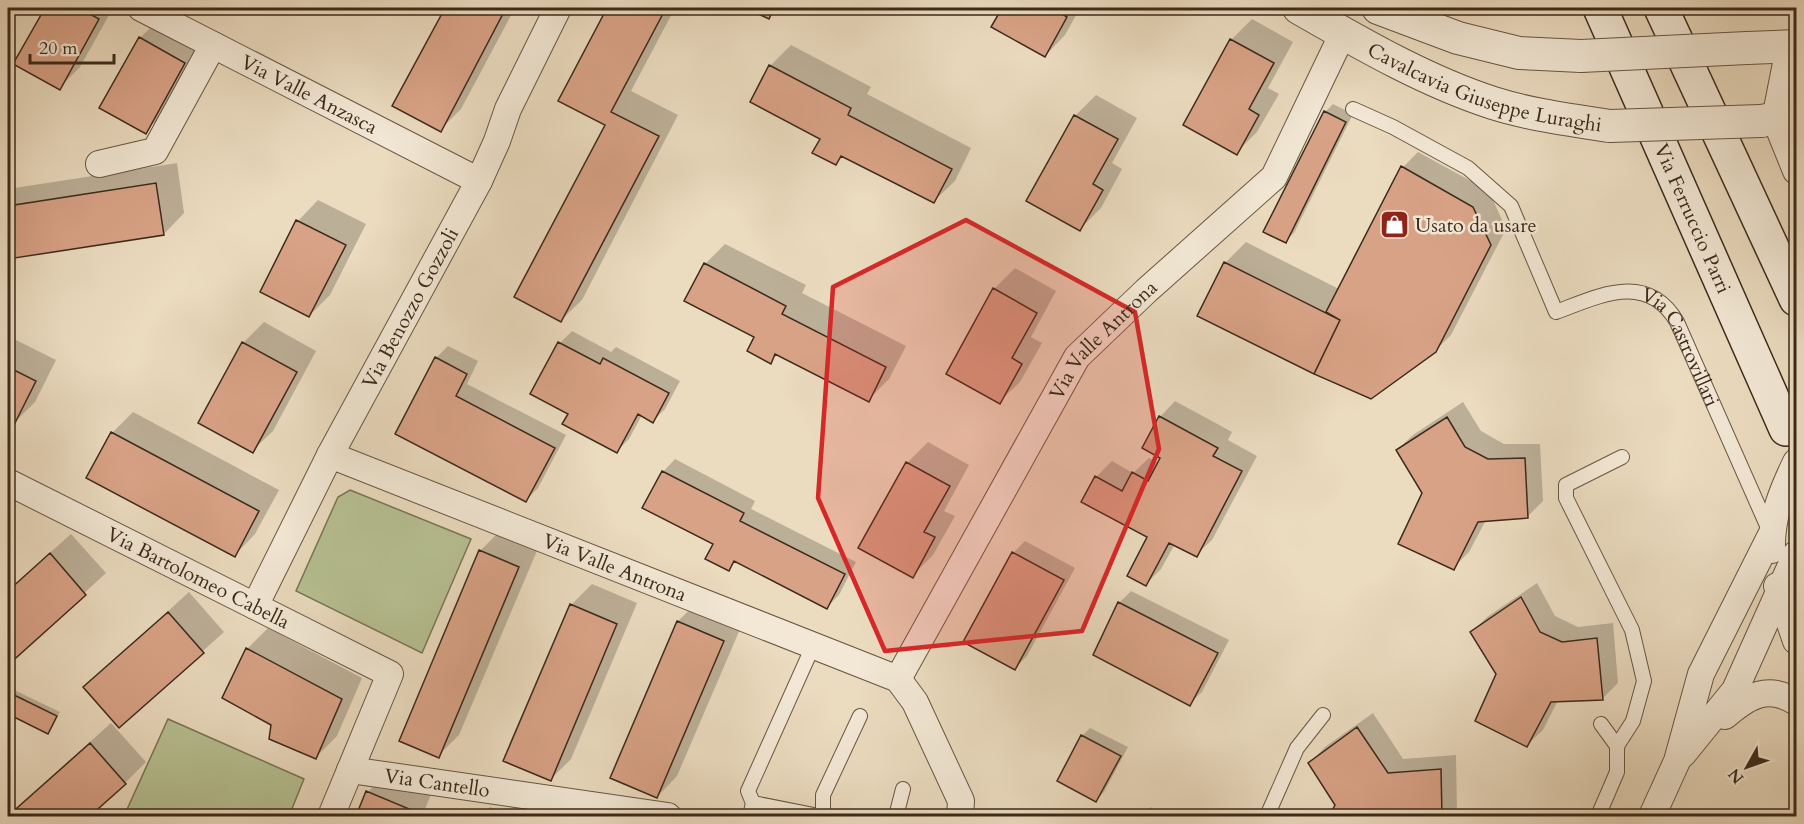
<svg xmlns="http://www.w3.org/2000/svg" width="1804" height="824" font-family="Cardo,serif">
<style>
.green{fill:#b6c092;stroke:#797556;stroke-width:1.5}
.shadow{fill:#0003}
.building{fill:#d8a286;stroke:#3c2a1a;stroke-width:1.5}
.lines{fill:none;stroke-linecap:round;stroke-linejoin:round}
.service-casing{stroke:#685643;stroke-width:16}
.minor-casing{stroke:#685643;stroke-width:28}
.tertiary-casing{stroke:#685643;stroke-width:34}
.secondary-casing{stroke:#3c2a1a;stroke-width:36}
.service{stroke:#f2e8d5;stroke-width:14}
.minor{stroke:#f2e8d5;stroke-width:26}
.tertiary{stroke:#f2e8d5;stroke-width:32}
.secondary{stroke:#f2e8d5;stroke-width:33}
.tertiary-bridge-casing{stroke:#685643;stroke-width:34;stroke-linecap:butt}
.tertiary-bridge{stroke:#f2e8d5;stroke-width:32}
.marked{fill:#d62828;fill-opacity:0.2;stroke:#d62828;stroke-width:4.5;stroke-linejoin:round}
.labels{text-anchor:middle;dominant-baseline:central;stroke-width:5;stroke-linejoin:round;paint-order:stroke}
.street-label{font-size:20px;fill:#3c2a1a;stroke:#f2e8d5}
.poi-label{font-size:20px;fill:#3c2a1a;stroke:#f2e8d5;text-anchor:start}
</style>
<rect width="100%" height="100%" fill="#ebdbbf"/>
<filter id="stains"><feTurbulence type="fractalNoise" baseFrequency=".00333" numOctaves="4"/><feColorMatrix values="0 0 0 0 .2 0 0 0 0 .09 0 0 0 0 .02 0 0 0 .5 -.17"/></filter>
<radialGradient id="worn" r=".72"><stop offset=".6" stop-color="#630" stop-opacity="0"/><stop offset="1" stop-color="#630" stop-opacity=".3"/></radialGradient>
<!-- green -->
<path class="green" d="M350,490L471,539L422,653L296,591L338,497Z
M168,719L304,779L289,816H124Z"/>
<!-- shadow -->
<path class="shadow" d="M46,8H113L80,67L59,88L15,63Z
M447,8H515L461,109L440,130L394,105Z
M609,8H675L631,91L678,115L582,300L561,320L607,125L560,100Z
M749,8H778L768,17Z
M1003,8H1080L1065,35L1045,56L993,27Z
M161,17L205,42L166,111L145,132L140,38Z
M1252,19L1293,42L1268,88L1279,94L1257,132L1236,153L1231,40Z
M791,45L871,87L867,94L971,148L955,181L934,201L844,155L836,163L822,138L770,66Z
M1096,95L1137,118L1112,163L1122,169L1101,208L1080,229L1075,116Z
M1333,104L1353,114L1294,233L1285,241L1325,112Z
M1418,152L1489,191L1506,229L1451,335L1435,351L1314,373L1225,263L1246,242L1339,289L1403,167Z
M177,163L184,213L164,234L8,258V189Z
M318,200L366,224L330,295L309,316L262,292L298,221Z
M725,244L806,285L802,293L906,346L889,379L868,400L778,354L770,362L756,336L705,264Z
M1015,268L1056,291L1031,337L1042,343L1020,382L999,402L994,289Z
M264,322L316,351L273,431L252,451L243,343Z
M572,331L611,352L616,347L680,381L665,409L653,421L642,415L629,439L617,451L570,414L560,343Z
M8,336L56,360L35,402L14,423L8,420Z
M448,346L478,361L467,384L566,435L538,488L526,500L397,433L436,358Z
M1175,401L1232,432L1228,440L1257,456L1212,540L1196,555L1175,544L1161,569L1146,584L1149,537L1096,477L1112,461L1133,473L1149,458L1159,463L1162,457L1160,417Z
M1463,402L1481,431L1504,444H1540L1543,501L1527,517L1486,520L1469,552L1453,568L1423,493L1397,450L1413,435Z
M133,412L279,490L255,534L235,555L112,433Z
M928,442L969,465L944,511L955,516L933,555L912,576L860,547L907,463Z
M675,459L755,501L751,509L856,562L839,595L827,607L736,561L728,569L715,544L663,472Z
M501,530L539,546L459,735L438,756L480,551Z
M71,534L106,573L8,663V590Z
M1025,541L1075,568L1027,656L1015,668L1013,553Z
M1537,583L1555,616L1578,627L1613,623L1618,683L1602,699L1558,700L1543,730L1527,745L1498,674L1472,632L1487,617Z
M592,584L637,603L571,759L550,780L571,605Z
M1131,591L1229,640L1202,692L1189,704L1119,603Z
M189,592L224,632L119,726L85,687Z
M699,601L744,620L677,776L657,797L678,621Z
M268,628L362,678L337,736L316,757L273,725L224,697L248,648Z
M8,687L60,712L48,732L17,717L8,726Z
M1373,713L1403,759L1456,755L1457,811L1452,816H1330L1337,805L1310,763L1325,747Z
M111,723L146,762L125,783L88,816H8Z
M1090,728L1128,747L1104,792L1096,800L1082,736Z
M388,771L433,790L422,816H357L368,792Z
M490,807L513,816H481Z
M1151,807L1157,816H1135Z"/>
<!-- building -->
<path class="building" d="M45,8H79L99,19L60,90L13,64Z
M445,8H506L441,132L392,106Z
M607,8H666L611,112L659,136L561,322L514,297L605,125L558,101Z
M746,8H774L769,19Z
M1002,8H1058L1057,11L1067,17L1045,57L991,27Z
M139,37L185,63L146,134L99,108Z
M1230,39L1274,63L1249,109L1259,115L1237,155L1183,125Z
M769,65L851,108L848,115L952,169L934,203L841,156L836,165L812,153L820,139L750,102Z
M1324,111L1346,122L1286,243L1263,232Z
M1074,115L1118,139L1093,184L1103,190L1080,231L1026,201Z
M1401,166L1473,207L1491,245L1436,352L1371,399L1314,374L1340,320L1326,312Z
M156,183L164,235L8,259V206Z
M296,220L346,245L309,317L260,292Z
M1224,262L1340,320L1314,374L1197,316Z
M704,263L786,306L782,314L886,367L869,402L775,354L771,364L747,351L754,337L684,301Z
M993,288L1037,313L1012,358L1022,364L1000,404L946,374Z
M242,342L297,372L253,453L198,423Z
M558,342L600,364L603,358L669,393L653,423L638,414L617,453L562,424L568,414L530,394Z
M435,357L467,374L456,396L555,448L526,502L395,434Z
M8,367L36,381L14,425L8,421Z
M1159,416L1218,448L1213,456L1242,471L1197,557L1169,543L1146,586L1127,576L1147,537L1081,502L1095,476L1122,491L1132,472L1148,481L1160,458L1142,448Z
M1447,417L1465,447L1488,459L1525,458L1528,518L1478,522L1454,570L1398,544L1422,493L1396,450Z
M111,432L259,511L235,557L86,478Z
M906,462L950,486L924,532L935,537L913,578L858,548Z
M662,471L744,513L740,521L845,574L827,609L734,561L729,571L705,559L713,544L642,508Z
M479,550L519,567L439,758L399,741Z
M1012,552L1064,580L1015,670L963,642Z
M50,553L86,595L8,665V591Z
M1521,597L1540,632L1562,642L1597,638L1603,700L1551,702L1527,747L1475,721L1496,674L1470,632Z
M1118,602L1218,653L1190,706L1093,655Z
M570,604L617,624L551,781L503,761Z
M168,612L204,653L119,728L83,687Z
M677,621L724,641L657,798L610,778Z
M246,648L342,699L316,759L269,739L271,725L222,698Z
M8,692L57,716L48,734L8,714Z
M1357,727L1388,773L1441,769L1442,816H1329L1335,805L1308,763Z
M1081,735L1121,756L1096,802L1057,781Z
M90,743L126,784L90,816H8Z
M366,791L414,811L411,816H356Z"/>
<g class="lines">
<defs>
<g id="service">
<path id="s1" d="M1353,109L1393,127L1468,168L1511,206L1556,312C1599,296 1647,271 1677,322L1769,530"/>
<path d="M1617,746L1633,721L1644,681L1632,630L1566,498V485L1622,457"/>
<path d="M753,803L819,816"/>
<path d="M750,816L753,803L748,791L813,646"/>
<path d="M823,816V795L860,716"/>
<path d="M896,816L903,789"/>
<path d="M1267,816L1297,748L1323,715"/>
<path d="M1598,816L1617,772V746L1601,724"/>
</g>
<g id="minor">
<path id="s2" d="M141,8L479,181"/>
<path d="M1789,48L1775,119L1796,171"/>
<path d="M99,164L155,151L213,45"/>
<path id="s3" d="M330,455L898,679L915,702L961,801L960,816"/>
<path id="s4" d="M8,482L390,674L331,816"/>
<path d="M1772,550C1771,517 1782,491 1796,462"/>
<path d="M1777,586L1796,641"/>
<path id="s5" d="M255,606L330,455L479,181L497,141L508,109L558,8"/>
<path id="s6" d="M898,679L1077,357L1146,291L1274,177L1343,33"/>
<path d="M1725,716C1748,696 1768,684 1796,702"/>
<path d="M1683,754L1735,690L1796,554"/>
<path id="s7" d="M350,770L668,816"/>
<path d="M1652,816L1677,761L1701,674L1771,535"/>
</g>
<g id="tertiary">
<path id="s8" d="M1299,8C1360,43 1425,81 1493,103C1531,115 1571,120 1610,126"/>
<path d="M1378,8L1458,38L1519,53L1581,56"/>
<path d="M1747,48L1796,46"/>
<path d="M1761,121L1796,115"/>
</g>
<g id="secondary">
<path id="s9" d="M1600,8L1786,429"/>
<path d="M1661,8L1796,299"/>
</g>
</defs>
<!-- service casing -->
<use href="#service" class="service-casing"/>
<!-- minor casing -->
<use href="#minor" class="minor-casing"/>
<!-- tertiary casing -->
<use href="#tertiary" class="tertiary-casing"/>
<!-- secondary casing -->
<use href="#secondary" class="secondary-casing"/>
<!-- service -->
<use href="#service" class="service"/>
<!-- minor -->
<use href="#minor" class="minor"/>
<!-- tertiary -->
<use href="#tertiary" class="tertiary"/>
<!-- secondary -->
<use href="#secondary" class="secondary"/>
<defs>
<path id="tertiary-bridge" d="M1581,56L1747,48
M1610,126L1761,121"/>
</defs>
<!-- tertiary-bridge casing -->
<use href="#tertiary-bridge" class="tertiary-bridge-casing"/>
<!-- tertiary-bridge -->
<use href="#tertiary-bridge" class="tertiary-bridge"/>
</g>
<!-- marked area -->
<path class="marked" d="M966,220L1135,312L1159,449L1082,631L885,651L818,498L833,287Z"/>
<!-- icons -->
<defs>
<symbol id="shop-square" viewBox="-11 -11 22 22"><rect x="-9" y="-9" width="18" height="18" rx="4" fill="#8f2418" stroke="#f2e8d5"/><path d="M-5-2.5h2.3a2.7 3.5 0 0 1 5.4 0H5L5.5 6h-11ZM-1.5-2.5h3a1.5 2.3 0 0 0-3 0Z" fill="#fff"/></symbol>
</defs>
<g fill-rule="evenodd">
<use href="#shop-square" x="1378" y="208" width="33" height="33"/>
</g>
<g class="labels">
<!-- street labels -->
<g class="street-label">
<text stroke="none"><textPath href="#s8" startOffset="204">Cavalcavia Giuseppe Luraghi</textPath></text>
<text stroke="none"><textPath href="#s2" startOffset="189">Via Valle Anzasca</textPath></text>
<text stroke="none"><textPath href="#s9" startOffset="230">Via Ferruccio Parri</textPath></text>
<text stroke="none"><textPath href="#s5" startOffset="336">Via Benozzo Gozzoli</textPath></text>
<text stroke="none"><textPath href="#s6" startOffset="398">Via Valle Antrona</textPath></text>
<text stroke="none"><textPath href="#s1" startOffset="460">Via Castrovillari</textPath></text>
<text stroke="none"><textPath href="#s3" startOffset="306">Via Valle Antrona</textPath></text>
<text stroke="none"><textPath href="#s4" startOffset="213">Via Bartolomeo Cabella</textPath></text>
<text stroke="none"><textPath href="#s7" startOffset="88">Via Cantello</textPath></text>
</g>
<!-- poi labels -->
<g class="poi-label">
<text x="1415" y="225">Usato da usare</text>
</g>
</g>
<!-- margin -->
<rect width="1804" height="824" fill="none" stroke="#ebdbbf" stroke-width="30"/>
<rect x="9" y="9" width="1786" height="806" fill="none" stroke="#3c2a1a" stroke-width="3"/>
<rect x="15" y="15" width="1774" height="794" fill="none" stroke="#3c2a1a" stroke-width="1.5"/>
<!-- north arrow -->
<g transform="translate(1747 767) rotate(230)" stroke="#f2e8d5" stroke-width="4.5" paint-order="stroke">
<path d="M0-4.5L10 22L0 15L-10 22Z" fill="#3c2a1a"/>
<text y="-9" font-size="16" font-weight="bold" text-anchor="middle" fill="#3c2a1a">N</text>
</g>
<!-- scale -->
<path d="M30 54v9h84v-9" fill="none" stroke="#3c2a1a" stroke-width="3"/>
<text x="39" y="54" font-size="18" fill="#3c2a1a" stroke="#f2e8d5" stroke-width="4.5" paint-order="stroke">20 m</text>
<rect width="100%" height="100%" filter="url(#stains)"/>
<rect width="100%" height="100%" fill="url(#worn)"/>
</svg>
